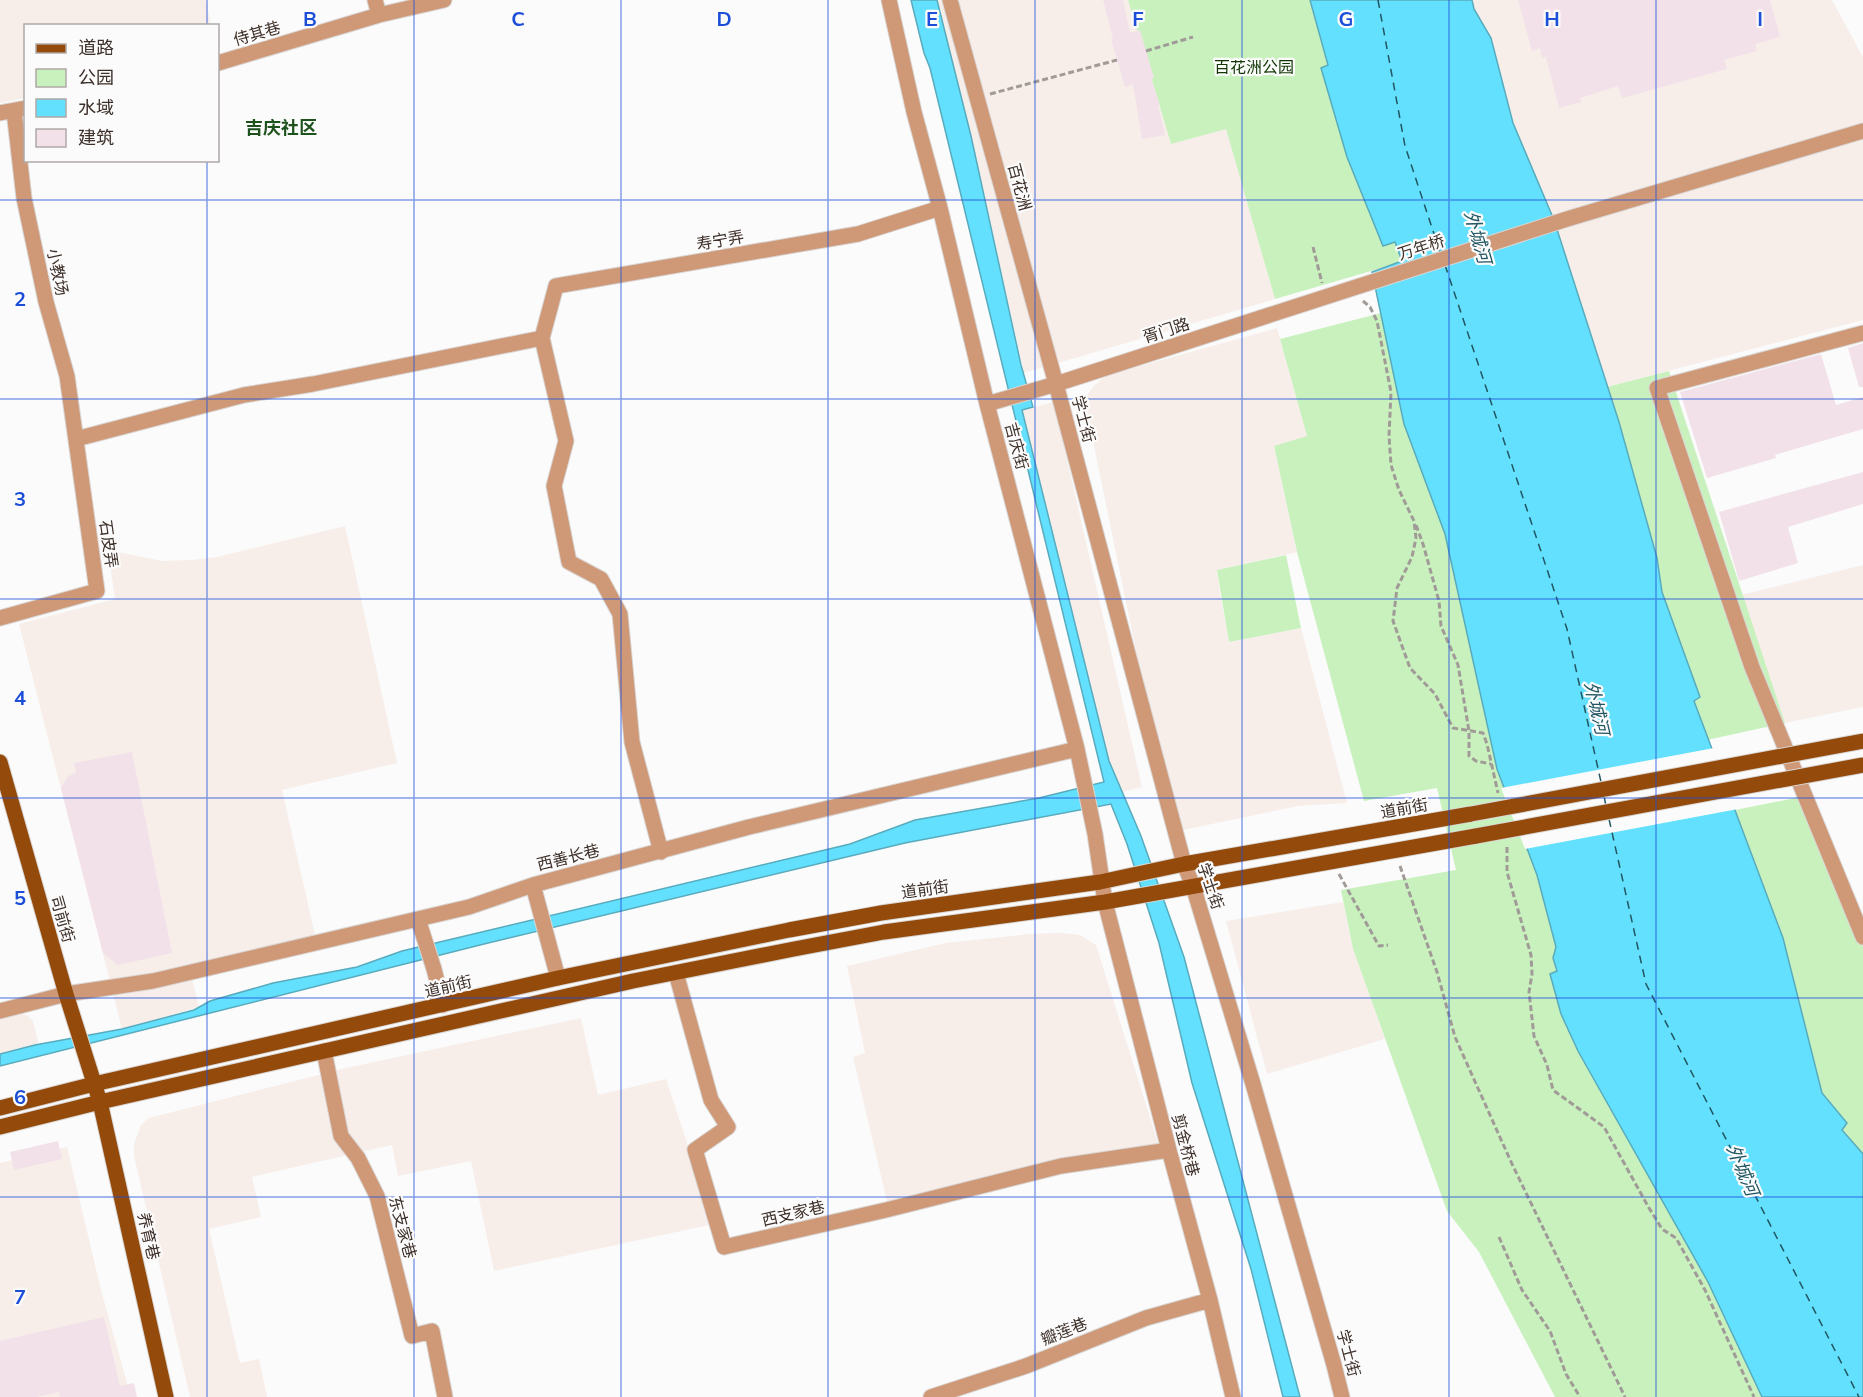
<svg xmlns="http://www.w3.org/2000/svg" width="1863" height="1397" font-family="Mulish,'Noto Sans SC',sans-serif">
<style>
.built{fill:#f7eeea}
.green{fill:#c9f1be}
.water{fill:#63e0fd;stroke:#58abbd;stroke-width:1.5}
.pier{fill:#fbfbfb}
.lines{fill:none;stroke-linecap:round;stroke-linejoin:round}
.ferry{stroke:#215662;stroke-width:1.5;stroke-dasharray:8 6;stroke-linecap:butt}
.building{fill:#f3e1ea}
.minor-casing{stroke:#d9d6d5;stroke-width:17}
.major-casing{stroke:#d9d6d5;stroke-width:17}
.path{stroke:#a19b98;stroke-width:3;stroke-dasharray:6 3;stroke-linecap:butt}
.minor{stroke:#cf9977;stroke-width:15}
.major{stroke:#944a0a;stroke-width:15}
.major-bridge-casing{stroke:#d9d6d5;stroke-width:17;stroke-linecap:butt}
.major-bridge{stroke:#944a0a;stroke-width:15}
.grid{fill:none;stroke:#1d4ed8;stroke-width:1.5;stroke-opacity:0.55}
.labels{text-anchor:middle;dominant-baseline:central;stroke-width:4.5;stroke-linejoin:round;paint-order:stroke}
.street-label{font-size:16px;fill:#3d2f29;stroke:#fbfbfb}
.park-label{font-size:16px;fill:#103603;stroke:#fbfbfb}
.neighbourhood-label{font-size:18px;font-weight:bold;fill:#1e521c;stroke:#fbfbfb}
.water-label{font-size:18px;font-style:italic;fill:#215662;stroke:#fbfbfb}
.grid-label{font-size:20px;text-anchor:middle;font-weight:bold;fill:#1d4ed8;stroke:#fbfbfb;stroke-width:4.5;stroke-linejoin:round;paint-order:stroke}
</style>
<rect width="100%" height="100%" fill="#fbfbfb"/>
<!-- built -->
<path class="built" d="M0,0H206L211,25L26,26L25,98L0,103Z
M937,0H1128L1171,144L1226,128L1275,299L1024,373L971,136Z
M1472,0H1832L1863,57V320L1607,387L1583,315L1513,123L1491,38L1474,9Z
M1277,328L1307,436L1274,447L1297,552L1217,570L1220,593L1229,642L1301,628L1347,803L1298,806L1183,830L1149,714L1086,407L1087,395L1095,385L1107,375Z
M1054,402L1142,787L1122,792L1109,761L1022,410Z
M345,526L397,763L282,790L315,935L189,966L199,1007L122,1029L19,624L115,599L108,550L162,561L191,560L217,557Z
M1863,565V707L1785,723L1741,595Z
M1343,902L1353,949L1385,1039L1267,1074L1226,921Z
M1063,933L1080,935L1096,945L1160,1149L889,1210L853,1057L865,1053L847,966L946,943L1029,934Z
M21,1014L27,1015L33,1021L39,1045L0,1054V1019Z
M581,1018L598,1095L666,1079L714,1224L494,1271L471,1161L398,1176L392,1145L252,1177L261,1217L209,1229L240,1363L259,1359L267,1397H190L134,1156V1144L141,1125L149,1118L346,1068Z
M67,1147L101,1290L131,1397H0V1163Z"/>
<!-- green -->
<path class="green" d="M1128,0H1310L1328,65L1321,68L1347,157L1383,246L1395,242L1402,262L1275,299L1226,129L1171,144Z
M1381,313L1404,424L1445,534L1497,769L1537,875L1556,947L1553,958L1578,1051L1708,1282L1762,1397H1555L1479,1252L1447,1211L1353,949L1341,890L1456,870L1437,788L1364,801L1297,552L1274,446L1307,436L1280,339Z
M1669,371L1785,723L1707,740L1694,701L1700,697L1662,592L1657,558L1607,387Z
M1286,555L1301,628L1229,642L1217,570Z
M1800,797L1863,947V1154L1842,1130L1847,1123L1822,1093L1783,938L1735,810Z"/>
<!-- water -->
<path class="water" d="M911,0H937L971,136L1021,365L1033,407L1022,410L1109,761L1141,836L1184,957L1300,1397H1283L1251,1269L1192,1083L1159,943L1127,844L1111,804L905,843L484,944L0,1066V1054L35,1045L122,1029L194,1010L210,1001L273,983L357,967L402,951L850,844L915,820L1039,798L1104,782L930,68L924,53Z
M1310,0H1472L1474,9L1491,38L1513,123L1554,220L1619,422L1657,558L1662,592L1700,697L1694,701L1783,938L1822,1093L1847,1123L1842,1130L1863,1154V1397H1762L1708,1282L1578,1051L1561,1014L1550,974L1557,971L1553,958L1556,947L1537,875L1497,769L1445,534L1404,424L1372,272L1402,261L1395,242L1383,246L1347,157L1321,68L1328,65Z"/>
<!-- pier -->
<path class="pier" d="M1714,748L1738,809L1525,849L1501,788Z"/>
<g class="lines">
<!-- ferry -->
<path class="ferry" d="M1378,0L1405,146L1440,252
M1445,265L1567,629L1601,782
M1604,796L1606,806
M1609,819L1646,984L1859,1397"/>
</g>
<!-- building -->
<path class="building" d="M1103,0H1123L1130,33L1140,30L1154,78L1151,79L1160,105H1158L1165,135L1142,139L1133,84L1125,87L1111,39L1113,38Z
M1518,0H1770L1780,37L1755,44L1757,51L1724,60L1727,69L1622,98L1618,86L1580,98L1581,102L1559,108L1546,57L1542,58L1540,48L1532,51Z
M1863,343V387H1859L1848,348Z
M1821,354L1836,405L1863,397V429L1775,455L1776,458L1707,478L1680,392Z
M1863,472V504L1788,527L1798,563L1739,581L1719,512Z
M132,752L172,953L118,965L103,953L61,788L68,776L76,773L74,763Z
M58,1141L62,1159L14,1170L10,1152Z
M104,1317L120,1386L134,1383L137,1397H60L59,1392L36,1397H0V1341Z"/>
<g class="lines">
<defs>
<path id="minor" d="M375,0L379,15
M889,0L914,112L940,208L987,404L1077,749L1095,834L1105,902L1169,1150L1210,1300L1233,1397
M950,0L1056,384L1184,864L1193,886L1253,1084L1334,1365L1342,1397
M218,63L379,15L444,0
M0,113L26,108
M1863,333L1657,388L1752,667L1863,937
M987,404L1056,384L1567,219L1863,131
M76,439L244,395L313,384L542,338
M0,618L97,591L67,376L46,302L24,198L14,111
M661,852L632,742L620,614L601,579L569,562L554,486L566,441L542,338L556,286L858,234L940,208
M533,885L558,978
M418,919L434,969L443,1005
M676,973L711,1100L728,1127L695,1150L724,1247L886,1210L1061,1166L1169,1150
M0,1011L66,994L153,981L469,907L533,885L749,827L1077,749
M324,1051L341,1136L358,1158L377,1196L412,1336L432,1331L445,1397
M931,1397L1026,1366L1146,1318L1210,1300"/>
<path id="major" d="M0,762L66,994L100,1102L166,1397
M0,1108L94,1084L558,978L789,930L881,913L1100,882L1184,864L1471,814
M0,1127L100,1102L633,981L794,949L884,932L1105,902L1476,836"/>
</defs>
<!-- minor casing -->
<use href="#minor" class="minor-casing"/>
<!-- major casing -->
<use href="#major" class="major-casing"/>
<!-- path -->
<path class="path" d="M1146,51L1193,37
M990,94L1117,60
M1313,247L1322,283
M1363,301L1370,307L1377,321L1391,392L1389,436L1391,465L1399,490L1414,521L1416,538L1412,557L1397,588L1393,621L1410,668L1435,694L1453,728L1483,733L1487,744L1498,793
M1416,525L1423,544L1439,601L1441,626L1458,665L1469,731V756L1476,761L1491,764
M1507,847V872L1531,955L1532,974L1529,992L1534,1036L1547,1065L1553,1090L1604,1127L1649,1208L1662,1229L1676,1238L1705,1290L1754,1397
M1400,866L1437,972L1455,1037L1512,1164L1625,1397
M1339,874L1379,946L1388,945
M1499,1237L1522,1290L1550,1331L1566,1374L1580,1397"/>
<!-- minor -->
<use href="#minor" class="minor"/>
<!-- major -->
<use href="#major" class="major"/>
<defs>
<path id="major-bridge" d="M1471,814L1863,741
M1476,836L1863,765"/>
</defs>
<!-- major-bridge casing -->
<use href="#major-bridge" class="major-bridge-casing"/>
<!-- major-bridge -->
<use href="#major-bridge" class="major-bridge"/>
</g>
<!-- grid -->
<path class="grid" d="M207,0V26M414,0V1397M621,0V1397M828,0V1397M1035,0V1397M1242,0V1397M1449,0V1397M1656,0V1397M207,160V1397M0,200H1863M0,399H1863M0,599H1863M0,798H1863M0,998H1863M0,1197H1863"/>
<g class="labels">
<!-- street labels -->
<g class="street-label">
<text transform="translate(257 33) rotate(-16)">侍其巷</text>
<text transform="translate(1020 187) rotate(75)">百花洲</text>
<text transform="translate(720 240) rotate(-10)">寿宁弄</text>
<text transform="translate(1421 247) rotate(-18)">万年桥</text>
<text transform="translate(58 272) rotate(78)">小教场</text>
<text transform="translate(1166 330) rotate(-18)">胥门路</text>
<text transform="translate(1084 419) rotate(75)">学士街</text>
<text transform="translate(1017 446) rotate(75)">吉庆街</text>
<text transform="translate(109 544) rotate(82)">石皮弄</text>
<text transform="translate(1404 808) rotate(-10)">道前街</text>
<text transform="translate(568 857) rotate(-14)">西善长巷</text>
<text transform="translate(1211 886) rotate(71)">学士街</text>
<text transform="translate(925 889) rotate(-8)">道前街</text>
<text transform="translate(63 919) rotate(74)">司前街</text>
<text transform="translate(448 986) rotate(-13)">道前街</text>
<text transform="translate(1186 1145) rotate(75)">剪金桥巷</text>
<text transform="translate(793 1213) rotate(-13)">西支家巷</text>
<text transform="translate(403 1227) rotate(75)">东支家巷</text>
<text transform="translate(149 1236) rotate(77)">养育巷</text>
<text transform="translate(1064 1331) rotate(-22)">瓣莲巷</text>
<text transform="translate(1349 1353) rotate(75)">学士街</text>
</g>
<!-- park labels -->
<g class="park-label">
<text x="1254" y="67">百花洲公园</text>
</g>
<!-- neighbourhood labels -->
<g class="neighbourhood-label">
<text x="281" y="127">吉庆社区</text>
</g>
<!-- water labels -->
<g class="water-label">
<text transform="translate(1478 237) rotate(74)">外城河</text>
<text transform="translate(1597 708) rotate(77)">外城河</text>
<text transform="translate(1743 1170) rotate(67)">外城河</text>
</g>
</g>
<g class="grid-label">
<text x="310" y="26">B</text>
<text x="518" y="26">C</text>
<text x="724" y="26">D</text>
<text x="932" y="26">E</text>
<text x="1138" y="26">F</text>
<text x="1346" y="26">G</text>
<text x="1552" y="26">H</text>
<text x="1760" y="26">I</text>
<text x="20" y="306">2</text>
<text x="20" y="506">3</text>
<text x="20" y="705">4</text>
<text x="20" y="905">5</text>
<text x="20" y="1104">6</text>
<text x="20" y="1304">7</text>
</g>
<!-- legend -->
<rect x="24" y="24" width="195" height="138" fill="#fbfbfb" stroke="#afa9a7" stroke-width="1.5"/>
<rect x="36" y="44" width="30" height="9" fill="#944a0a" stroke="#afa9a7" stroke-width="1.5"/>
<text x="78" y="54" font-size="18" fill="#3d2f29">道路</text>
<rect x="36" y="69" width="30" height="18" fill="#c9f1be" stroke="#afa9a7" stroke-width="1.5"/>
<text x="78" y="84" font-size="18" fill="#3d2f29">公园</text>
<rect x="36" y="99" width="30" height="18" fill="#63e0fd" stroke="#afa9a7" stroke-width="1.5"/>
<text x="78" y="114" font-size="18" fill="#3d2f29">水域</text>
<rect x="36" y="129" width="30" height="18" fill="#f3e1ea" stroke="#afa9a7" stroke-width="1.5"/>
<text x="78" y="144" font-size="18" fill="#3d2f29">建筑</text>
</svg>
